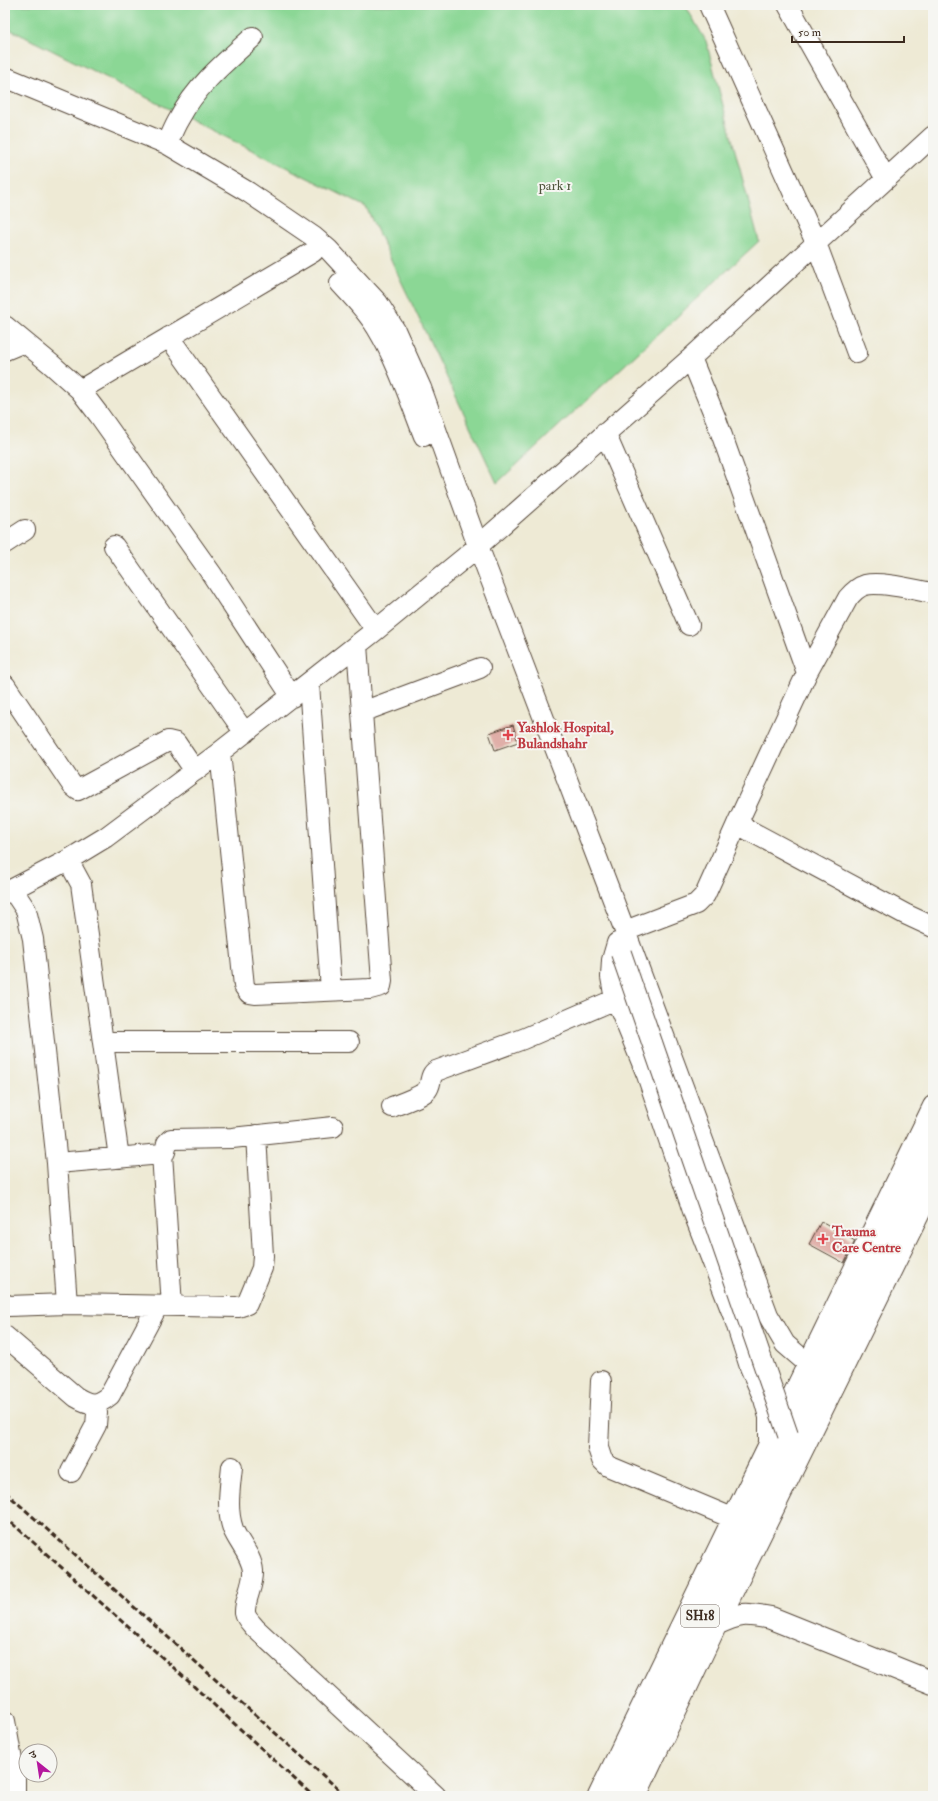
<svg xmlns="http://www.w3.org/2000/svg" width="938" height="1801" font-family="'IM FELL Double Pica','Noto Serif Devanagari',serif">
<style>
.green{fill:#8bd795;stroke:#63805a}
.building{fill:#da9d96}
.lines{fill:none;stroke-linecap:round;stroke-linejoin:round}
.minor-casing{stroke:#564739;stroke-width:22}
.major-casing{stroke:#564739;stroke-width:24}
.minor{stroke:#fff;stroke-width:20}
.major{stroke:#fff;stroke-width:22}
.rail{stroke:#3b2a1e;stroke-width:3;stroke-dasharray:6 3;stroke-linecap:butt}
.minor-bridge-casing{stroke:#564739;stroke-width:22;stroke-linecap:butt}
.minor-bridge{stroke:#fff;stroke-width:20}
.health-dot{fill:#e0444e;stroke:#f6f6f2;stroke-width:1.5}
.labels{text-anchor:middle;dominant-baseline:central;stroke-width:4;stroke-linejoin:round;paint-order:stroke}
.shield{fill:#f6f6f2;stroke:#73675e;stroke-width:1}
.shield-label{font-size:13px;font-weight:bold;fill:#3b2a1e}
.park-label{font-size:14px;fill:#4f553c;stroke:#f6f6f2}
.health-label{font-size:14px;font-weight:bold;fill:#be3a42;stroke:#f6f6f2;text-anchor:start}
</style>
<rect width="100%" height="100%" fill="#f6f6f2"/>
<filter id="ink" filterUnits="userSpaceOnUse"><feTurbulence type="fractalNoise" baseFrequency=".025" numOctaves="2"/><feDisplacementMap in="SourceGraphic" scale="8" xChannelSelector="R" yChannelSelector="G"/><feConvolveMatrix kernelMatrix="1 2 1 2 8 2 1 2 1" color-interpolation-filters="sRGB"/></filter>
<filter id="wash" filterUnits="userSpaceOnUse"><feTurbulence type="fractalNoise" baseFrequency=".012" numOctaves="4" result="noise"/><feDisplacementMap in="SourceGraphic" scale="16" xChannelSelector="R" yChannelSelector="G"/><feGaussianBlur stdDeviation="0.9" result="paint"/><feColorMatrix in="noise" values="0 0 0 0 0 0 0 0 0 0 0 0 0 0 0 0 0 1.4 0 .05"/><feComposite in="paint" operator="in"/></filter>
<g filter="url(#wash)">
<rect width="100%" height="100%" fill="#eeead5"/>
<!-- green -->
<path class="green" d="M5,5H685L706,41L759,241L497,483L366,207L5,27Z"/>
<g id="blocks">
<!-- building -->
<path class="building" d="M513,725L518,742L495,750L489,733Z
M821,1222L855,1241L844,1263L809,1244Z"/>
</g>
</g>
<g filter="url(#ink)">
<use href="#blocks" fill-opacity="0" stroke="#564739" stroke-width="1"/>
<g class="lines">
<defs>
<path id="minor" d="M709,5L816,243L857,353
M788,5L886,179
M5,77L167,144L248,192L314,237L328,249L378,303L395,330L421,388L478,546L625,931L768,1315L785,1344L807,1363
M167,144C171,136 174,127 179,119C196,86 226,61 253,37
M340,283C353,297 367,311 377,328C397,361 410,400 424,436
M5,326L51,364L80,390L99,415L211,573L292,697
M169,337L376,630
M5,350L24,342
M691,358L716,419L807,673
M80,390L313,252
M605,433L689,625
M5,543L25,530
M114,546L245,733
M309,684L331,990
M5,685L72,785L78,790L168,741L176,743L195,771
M362,712L480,668
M220,752L244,986L249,993L255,994L370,989L381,986L382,981L357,645
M737,824L807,673L848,598C853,592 858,587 865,585C882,581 915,590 933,593
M68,860L81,884L119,1158
M12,889L26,910L33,939L57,1163L67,1304
M5,893L68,860L106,837L220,752L376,630L469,554L691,358L933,136
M625,931L696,904L705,895L737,824L905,914L933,927
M617,943L612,960L611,977L614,994L647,1075L694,1214L735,1320L750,1367L764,1399L769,1417V1441
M103,1042H349
M392,1107C401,1103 421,1097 427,1090C432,1084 429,1075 436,1071L523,1039L616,999
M162,1154L172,1306
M57,1163L162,1154L165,1152L167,1143L171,1139L232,1138L333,1127
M5,1304L8,1306L67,1304L238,1307L247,1304L262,1268L263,1256L256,1135
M5,1336L76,1397C91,1406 97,1406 110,1395L157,1307
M601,1381L598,1448L602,1460L608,1466L732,1518
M232,1467C230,1488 226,1509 233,1529C238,1542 252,1556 253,1571C254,1585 244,1600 245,1613C246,1619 252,1624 255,1628L436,1796
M71,1472L96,1425L97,1413L94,1404
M5,1721L15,1777V1796
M598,1796L933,1106"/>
<path id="major" d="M716,1624C740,1613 744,1613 771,1618L933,1683
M611,1796L804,1402L933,1144
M635,1796L716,1624L933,1184"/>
</defs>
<!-- minor casing -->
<use href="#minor" class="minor-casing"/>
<!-- major casing -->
<use href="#major" class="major-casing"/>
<!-- minor -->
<use href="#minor" class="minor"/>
<!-- major -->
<use href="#major" class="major"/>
<!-- rail -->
<path class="rail" d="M5,1492L346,1796
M5,1517L175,1669L313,1796"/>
<defs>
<path id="minor-bridge" d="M621,953L788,1435"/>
</defs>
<!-- minor-bridge casing -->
<use href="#minor-bridge" class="minor-bridge-casing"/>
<!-- minor-bridge -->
<use href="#minor-bridge" class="minor-bridge"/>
</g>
</g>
<!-- markers -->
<g class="health-dot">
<path d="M506 729h4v4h4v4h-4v4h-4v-4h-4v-4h4z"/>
<path d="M821 1233h4v4h4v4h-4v4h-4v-4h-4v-4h4z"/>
</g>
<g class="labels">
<!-- shield labels -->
<rect class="shield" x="681" y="1605" width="38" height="22" rx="3"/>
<g class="shield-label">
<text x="700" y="1616">SH18</text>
</g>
<!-- park labels -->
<g class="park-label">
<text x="555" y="185">park 1</text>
</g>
<!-- health labels -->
<g class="health-label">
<text x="517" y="727">Yashlok Hospital,<tspan x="517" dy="16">Bulandshahr</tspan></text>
<text x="832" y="1231">Trauma<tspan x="832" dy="16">Care Centre</tspan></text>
</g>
</g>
<!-- margin -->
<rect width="938" height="1801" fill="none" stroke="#f6f6f2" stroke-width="20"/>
<!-- north arrow -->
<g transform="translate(38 1763) rotate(330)"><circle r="19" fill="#f6f6f2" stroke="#aba49d"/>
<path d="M0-3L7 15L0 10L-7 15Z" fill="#b5179e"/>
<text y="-6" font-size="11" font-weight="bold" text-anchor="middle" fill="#3b2a1e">उ</text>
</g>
<!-- scale -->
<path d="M792 36v6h112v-6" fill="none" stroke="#3b2a1e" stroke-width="2"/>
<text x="798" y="36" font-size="12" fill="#3b2a1e" stroke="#f6f6f2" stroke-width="3" paint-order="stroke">50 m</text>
</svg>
